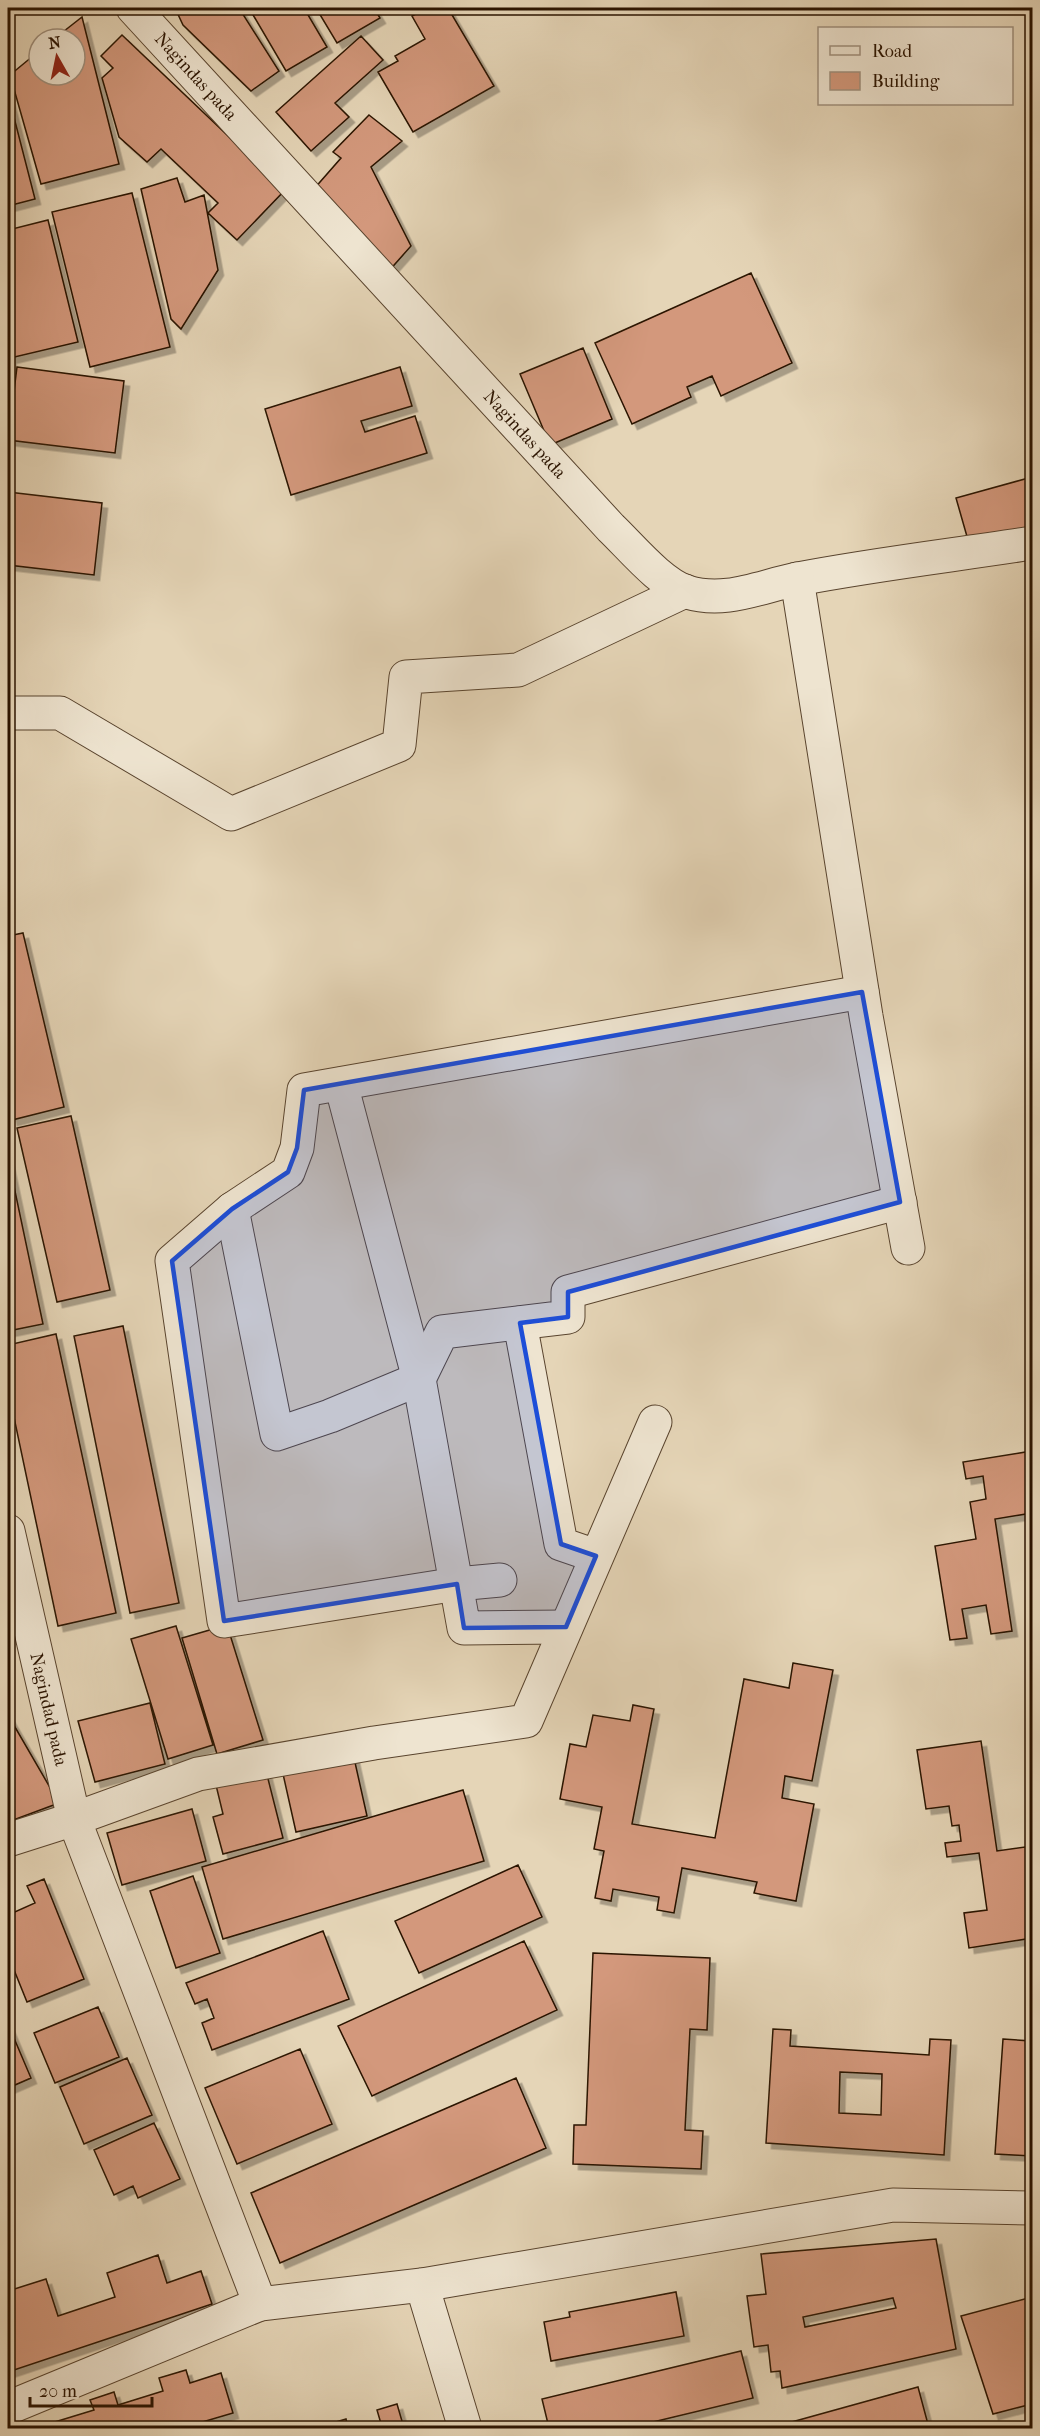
<svg xmlns="http://www.w3.org/2000/svg" width="1040" height="2436" font-family="'IM FELL French Canon',serif">
<style>
.building{fill:#d3987b;stroke:#2a1300;stroke-width:1.5;fill-rule:evenodd;filter:url(#shadow)}
.lines{fill:none;stroke-linecap:round;stroke-linejoin:round}
.minor-casing{stroke:#59442e;stroke-width:35}
.minor{stroke:#eee4d0;stroke-width:33}
.marked{fill:#1d4ed8;fill-opacity:0.2;stroke:#1d4ed8;stroke-width:4.5;stroke-linejoin:round}
.labels{text-anchor:middle;dominant-baseline:central;stroke-width:6;stroke-linejoin:round;paint-order:stroke}
.street-label{font-size:18px;fill:#2a1300;stroke:#eee4d0}
</style>
<defs>
<filter id="shadow"><feDropShadow dx="5.5" dy="5.5" stdDeviation="0" flood-color="#0004"/></filter>
</defs>
<rect width="100%" height="100%" fill="#e5d5b7"/>
<filter id="stains"><feTurbulence type="fractalNoise" baseFrequency=".00333" numOctaves="4"/><feColorMatrix values="0 0 0 0 .2 0 0 0 0 .09 0 0 0 0 .02 0 0 0 .5 -.17"/></filter>
<radialGradient id="worn" r=".72"><stop offset=".6" stop-color="#630" stop-opacity="0"/><stop offset="1" stop-color="#630" stop-opacity=".3"/></radialGradient>
<!-- building -->
<path class="building" d="M175,8H239L279,71L251,91L183,25Z
M249,8H304L327,47L286,71Z
M316,8H374L380,18L337,43Z
M427,8H448L494,86L413,132L378,72L398,61L395,56L425,39L412,16Z
M82,17L119,164L41,184L10,75L39,51V75H75V39H54Z
M122,35L285,190L237,240L208,213L218,203L161,149L147,162L119,137L102,78L113,68L101,56Z
M361,36L383,60L335,103L349,117L311,151L276,112Z
M8,94L35,199L8,206Z
M369,115L402,141L371,167L411,246L387,273L313,190L341,158L333,152Z
M177,178L185,202L204,195L218,270L181,329L171,319L141,189Z
M132,193L170,347L90,367L52,212Z
M48,220L78,342L10,358L14,374L8,376V230Z
M751,273L792,363L721,396L712,376L687,387L691,397L632,424L595,343Z
M583,348L612,419L550,445L520,374Z
M17,367L124,381L115,453L8,440Z
M400,367L412,406L361,421L365,432L415,416L427,453L291,495L265,409Z
M1032,477V530L970,547L956,498Z
M8,492L102,503L94,575L8,565Z
M23,933L64,1107L12,1120L8,1102V936Z
M71,1116L110,1290L57,1302L17,1128Z
M8,1158L43,1324L8,1331Z
M123,1326L179,1603L130,1613L74,1336Z
M56,1334L116,1613L58,1626L8,1389V1345Z
M1032,1451V1513L995,1519L1012,1631L991,1634L986,1605L962,1609L967,1638L950,1640L935,1546L976,1539L970,1502L986,1499L983,1476L966,1479L963,1462Z
M227,1625L263,1740L217,1754L182,1638Z
M176,1626L213,1745L168,1759L131,1639Z
M793,1663L833,1670L812,1781L785,1776L782,1798L814,1804L796,1901L754,1893L757,1882L682,1868L674,1913L657,1910L659,1897L613,1889L611,1901L595,1898L604,1851L594,1849L602,1807L560,1799L570,1744L586,1747L593,1715L630,1721L633,1705L654,1709L632,1824L715,1838L744,1679L789,1688Z
M150,1703L165,1764L95,1782L78,1721Z
M8,1715L59,1803L8,1822Z
M981,1741L997,1851L1032,1846V1938L969,1948L964,1913L987,1910L979,1853L947,1857L945,1843L961,1841L959,1825L952,1826L949,1806L926,1809L917,1750Z
M352,1749L367,1816L296,1832L281,1765Z
M265,1767L283,1838L223,1854L213,1817L223,1814L215,1781Z
M463,1790L484,1861L223,1939L202,1867Z
M192,1809L206,1861L122,1885L107,1833Z
M518,1865L542,1917L419,1973L395,1921Z
M193,1876L220,1953L176,1968L150,1891Z
M44,1879L84,1979L27,2002L8,1955V1915L35,1903L27,1886Z
M323,1931L349,1999L212,2050L202,2023L214,2018L207,1999L195,2004L186,1983Z
M524,1941L557,2010L372,2096L338,2026Z
M593,1953L710,1958L707,2030L690,2029L685,2130L703,2131L701,2169L573,2164L574,2125H586Z
M98,2007L119,2057L55,2083L34,2033Z
M8,2024L31,2078L8,2088Z
M773,2029L791,2030L790,2046L929,2055L930,2039L951,2040L944,2155L766,2143ZM840,2072L882,2074L881,2115L839,2113Z
M1003,2039L1031,2041L1029,2060H1032V2156L995,2154Z
M300,2049L332,2124L237,2164L205,2088Z
M127,2058L152,2115L84,2144L60,2087Z
M516,2078L546,2148L280,2263L251,2193Z
M154,2123L180,2179L138,2198L133,2186L114,2195L94,2150Z
M936,2239L956,2349L782,2388L780,2371L771,2372L768,2345L754,2347L747,2296L766,2294L761,2254ZM893,2298L896,2308L805,2327L803,2317Z
M158,2255L167,2283L201,2271L212,2304L8,2372V2291L46,2279L58,2316L115,2297L107,2273Z
M676,2292L684,2336L551,2361L544,2322L570,2317L569,2312Z
M1032,2297V2404L993,2414L961,2316Z
M741,2351L753,2398L628,2428H549L542,2399Z
M186,2370L190,2383L221,2373L233,2413L182,2428H35L94,2410L90,2400L114,2392L118,2405L163,2391L159,2378Z
M918,2387L929,2428H770Z
M397,2404L404,2428H378L382,2427L377,2410Z
M346,2419L348,2428H316Z"/>
<g class="lines">
<defs>
<g id="minor">
<path id="s1" d="M133,8L611,528C631,547 661,584 687,592C726,604 761,586 798,579C876,564 955,555 1032,543"/>
<path d="M797,579L866,1016L908,1248"/>
<path d="M8,713H60L231,814L399,745L406,677L518,670L685,591"/>
<path d="M341,1084L419,1379L464,1628L566,1627"/>
<path d="M232,1209L277,1434L330,1416L419,1379L442,1332L568,1317V1292L900,1202"/>
<path d="M520,1323L561,1544L596,1556"/>
<path id="s2" d="M8,1531L74,1819L260,2304L422,2285L893,2205L1032,2208"/>
<path d="M500,1580L457,1584L224,1621L172,1261L232,1209L288,1172L297,1148L304,1090L862,992"/>
<path d="M8,1840L74,1819L198,1774L374,1743L526,1721L655,1422"/>
<path d="M422,2285L465,2428"/>
<path d="M8,2408L260,2304"/>
</g>
</defs>
<!-- minor casing -->
<use href="#minor" class="minor-casing"/>
<!-- minor -->
<use href="#minor" class="minor"/>
</g>
<!-- marked area -->
<path class="marked" d="M862,992L900,1202L568,1292V1317L520,1323L561,1544L596,1556L566,1627L464,1628L457,1584L224,1621L172,1261L232,1209L288,1172L297,1148L304,1090Z"/>
<g class="labels">
<!-- street labels -->
<g class="street-label">
<text stroke="none"><textPath href="#s1" startOffset="93">Nagindas pada</textPath></text>
<text stroke="none"><textPath href="#s1" startOffset="579">Nagindas pada</textPath></text>
<text stroke="none"><textPath href="#s2" startOffset="183">Nagindad pada</textPath></text>
</g>
</g>
<!-- margin -->
<rect width="1040" height="2436" fill="none" stroke="#e5d5b7" stroke-width="30"/>
<rect x="9" y="9" width="1022" height="2418" fill="none" stroke="#2a1300" stroke-width="3"/>
<rect x="15" y="15" width="1010" height="2406" fill="none" stroke="#2a1300" stroke-width="1.5"/>
<!-- legend -->
<rect x="818" y="27" width="195" height="78" fill="#eee4d0" stroke="#a0907d" stroke-width="1.5"/>
<rect x="830" y="46" width="30" height="9" fill="#eee4d0" stroke="#a0907d" stroke-width="1.5"/>
<text x="872" y="57" font-size="18" fill="#2a1300">Road</text>
<rect x="830" y="72" width="30" height="18" fill="#d3987b" stroke="#a0907d" stroke-width="1.5"/>
<text x="872" y="87" font-size="18" fill="#2a1300">Building</text>
<!-- north arrow -->
<g transform="translate(57 57) rotate(351)"><circle r="28" fill="#eee4d0" stroke="#a0907d" stroke-width="1.5"/>
<path d="M0-4.5L10 22L0 15L-10 22Z" fill="#8f2418"/>
<text y="-9" font-size="16" font-weight="bold" text-anchor="middle" fill="#2a1300">N</text>
</g>
<!-- scale -->
<path d="M30 2397v9h122v-9" fill="none" stroke="#2a1300" stroke-width="3"/>
<text x="39" y="2397" font-size="18" fill="#2a1300" stroke="#eee4d0" stroke-width="4.5" paint-order="stroke">20 m</text>
<rect width="100%" height="100%" filter="url(#stains)"/>
<rect width="100%" height="100%" fill="url(#worn)"/>
</svg>
